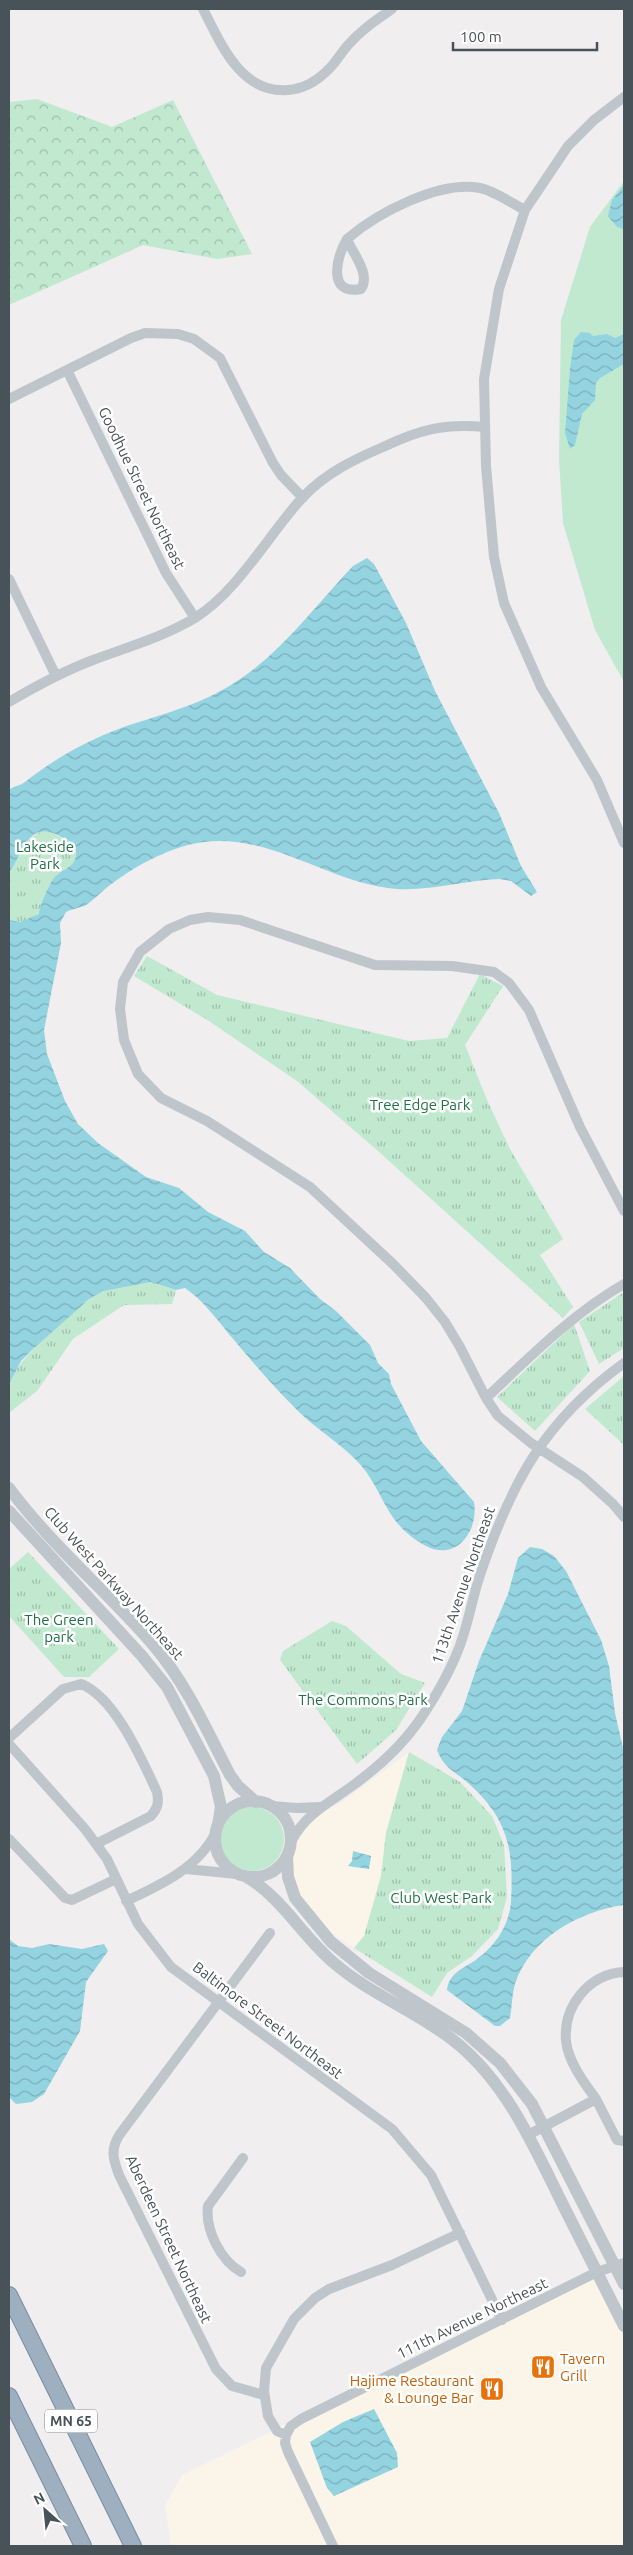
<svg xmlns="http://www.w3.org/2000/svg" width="633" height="2555" font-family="Ubuntu,sans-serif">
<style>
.commercial{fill:#faf4e9}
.green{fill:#c1e9cf}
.forest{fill:url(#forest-crowns)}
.park{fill:url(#park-tufts)}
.water{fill:url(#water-waves)}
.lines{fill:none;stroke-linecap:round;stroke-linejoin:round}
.trunk-casing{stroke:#778da3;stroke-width:18}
.minor{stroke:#bec6cc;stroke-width:10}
.tertiary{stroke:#bec6cc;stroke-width:12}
.trunk{stroke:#9eb0c0;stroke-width:16}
.labels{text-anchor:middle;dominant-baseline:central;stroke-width:5;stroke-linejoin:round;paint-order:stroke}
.shield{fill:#fff;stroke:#7f868b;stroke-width:1}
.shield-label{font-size:14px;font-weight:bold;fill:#485259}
.street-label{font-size:15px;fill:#485259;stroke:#fff}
.park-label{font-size:15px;fill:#227247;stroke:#fff}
.food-label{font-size:15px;fill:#c56008;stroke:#fff;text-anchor:start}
</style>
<defs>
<pattern id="forest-crowns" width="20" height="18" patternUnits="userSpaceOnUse" patternTransform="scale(1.25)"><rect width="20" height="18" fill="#c1e9cf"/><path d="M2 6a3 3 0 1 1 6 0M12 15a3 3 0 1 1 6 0" fill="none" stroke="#9fbfab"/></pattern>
<pattern id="park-tufts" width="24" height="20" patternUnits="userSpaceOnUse" patternTransform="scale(1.25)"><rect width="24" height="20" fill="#c1e9cf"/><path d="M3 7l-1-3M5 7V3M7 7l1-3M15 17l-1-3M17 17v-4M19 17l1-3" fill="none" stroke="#9fbfab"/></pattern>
<pattern id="water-waves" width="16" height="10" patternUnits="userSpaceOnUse" patternTransform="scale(1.25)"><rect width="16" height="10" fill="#94d4e1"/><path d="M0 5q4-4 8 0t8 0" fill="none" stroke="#7bafb9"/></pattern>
</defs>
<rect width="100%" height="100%" fill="#f0eeee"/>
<!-- commercial -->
<path class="commercial" d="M409,1752L386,1833L381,1876L364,1936L354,1948L331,1933L298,1896L290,1867L292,1849L300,1833L321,1813L340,1803Z
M597,2272L624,2338V2546H171L165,2505L182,2475Z"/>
<!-- green -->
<path class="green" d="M624,181V682L595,630L563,523L559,459L561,320L590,227Z
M220 1839a32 32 0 1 1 64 0a32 32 0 1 1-64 0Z"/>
<!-- forest -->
<path class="forest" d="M37,99L112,127L173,100L252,254L217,259L143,245L9,305V102Z"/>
<!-- park -->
<path class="park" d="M48,831L73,844C83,866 66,865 55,877C49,883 39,906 39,914C30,920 20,925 9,920V873L27,840L40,832Z
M147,956L217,995L409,1041L447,1038L480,974L503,986L465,1045L487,1100L510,1149L563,1239L540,1255L573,1307L563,1318L378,1151L297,1081L209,1021L134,976Z
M151,1282L176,1290L172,1304L124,1305L73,1339L37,1391L9,1413C9,1404 6,1391 9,1382C18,1359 80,1302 102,1292C117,1285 135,1285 151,1282Z
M624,1292V1348L599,1364L579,1322Z
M574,1324L590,1371L535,1431L497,1397Z
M624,1376V1445L585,1409Z
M28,1552L119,1649L89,1677H64L9,1616V1569Z
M332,1621L346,1626L401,1674L425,1683L396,1730L357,1764L280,1660L283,1651Z
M409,1752L460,1782L492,1816L504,1845L507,1897L498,1929L472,1956L447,1973L432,1997L354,1948L364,1936L381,1876L386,1833Z"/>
<!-- water -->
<path class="water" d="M624,185V229L617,227L608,216L612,200Z
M581,332L590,333L593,336L607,334L615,338L624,334V364L600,378L596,383L595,400L582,414L575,445L570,449L565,433L570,369L574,340Z
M367,558L374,564L406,623L435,691L499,813L521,866L537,892L531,896L511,881L499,879C466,880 431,891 397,889C326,884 262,825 188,845C159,853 134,867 110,885C103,890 91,903 84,906C78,908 72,909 66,912L60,923L61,943L44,1030L47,1054L65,1101L78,1124L98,1143L146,1177L179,1188L208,1212L245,1231L264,1252L290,1268L320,1299L336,1311L370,1345L378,1363L389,1374L391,1384L421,1441L474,1502C479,1531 456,1562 426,1546C384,1524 385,1491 358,1462C340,1443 316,1429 297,1410C275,1388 254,1364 234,1340C218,1321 205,1302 185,1288L176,1290L151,1282L103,1291L88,1300L33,1349L21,1361L9,1384V920L20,922L39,914C39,906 49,885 53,879C60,869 76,868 76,854C77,845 70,842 63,838C28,817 24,852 9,873V790C13,786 20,786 25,782C54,759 86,741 121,728C159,715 197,706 231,685C280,655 314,607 353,566Z
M530,1547L542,1549L554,1556L566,1571L601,1640L609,1666L615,1713L624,1752V1905C580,1911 530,1938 515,1984C512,1994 512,2007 510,2018L500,2026H495L447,1990C449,1972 465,1968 477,1959C496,1945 509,1925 511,1902C514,1849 508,1818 467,1782C454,1771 443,1767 437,1750L442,1737L462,1711L479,1661L508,1594L518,1558Z
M353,1851L371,1856L369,1869L348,1866L352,1861Z
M9,1939L18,1946L32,1948L49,1944L82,1949L104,1944L108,1951L86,1982L80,2031L44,2094L32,2102L16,2104L9,2097Z
M374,2409L397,2453L398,2467L334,2496L327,2488L310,2442L343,2422Z"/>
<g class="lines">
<defs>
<path id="trunk" d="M9,2295L133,2546
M9,2396L83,2546"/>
</defs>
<!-- trunk casing -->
<use href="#trunk" class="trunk-casing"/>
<!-- minor -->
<path class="minor" d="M203,9C221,44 241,94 288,90C304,89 318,80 329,69C336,62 341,53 348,45C361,30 376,20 392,9
M624,97L594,120L568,146L525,210L499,289L484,379L486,466L494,557L504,603L541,687L597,780L624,843
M347,239C377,213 440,180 480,188C495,191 511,203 525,210
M347,239C353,254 371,274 361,289C327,296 336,257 347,239Z
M67,370L166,573L195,618
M9,399L131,338L145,333L178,334L194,339L220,358L273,463L281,475L303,498
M9,579L56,676
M9,702C36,686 64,671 93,660C128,647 163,637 195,618C239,590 268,535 303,497C326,473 353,460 383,447C419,430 444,423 485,427
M624,1211L580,1127L529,1010L509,983L494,972L452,966L375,965L240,920L208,917L190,920L169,929L140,952L123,982L120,1009L124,1040L138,1074L161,1098L207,1121L310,1187L393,1264L426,1298L445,1322L460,1347L486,1398L498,1416L531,1443L583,1477L613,1504L624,1517
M486,1398C530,1357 572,1314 624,1284
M9,1738L63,1689L81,1684C115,1697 142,1760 157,1792C159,1802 158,1808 151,1816L96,1844
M9,1744L85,1829L107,1859L138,1924L171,1967L392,2129L431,2175L502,2320
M271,1806L297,1808L319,1807
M9,1839L65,1898L72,1900L116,1879
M291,1842C304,1816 325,1805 348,1789C375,1770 400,1748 419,1721C434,1699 449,1674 459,1648C468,1625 472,1599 480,1575C511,1483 544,1421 624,1363
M186,1869L237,1874
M126,1901C161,1885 200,1867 217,1830
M596,2099L617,2140L624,2141
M528,2135L596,2099C584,2083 568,2061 566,2041C563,2006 589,1974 624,1972
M241,2272C220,2260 205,2229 208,2206L243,2158
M264,2395L232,2386L216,2369L119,2175C113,2159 110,2149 120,2134L270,1933
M286,2435L291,2426L301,2419L597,2272L624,2263
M333,2546L288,2452L285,2443L286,2435L277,2431L268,2416L264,2391L266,2368L294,2319L315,2298L329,2289L392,2265L460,2233"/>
<!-- tertiary -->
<path class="tertiary" d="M9,1488C52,1546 108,1592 155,1647C187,1685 207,1731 230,1775L238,1786L256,1802
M9,1511L142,1656L167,1687L214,1776L221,1807L218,1825
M215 1839a38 38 0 1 1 76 0a38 38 0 1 1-76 0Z
M287,1856L288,1877L295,1898L331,1942L369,1973L466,2033L500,2063L532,2104L624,2284
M245,1876C282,1897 302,1936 334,1963C371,1995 419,2012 458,2044C506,2084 532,2142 559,2197C581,2240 602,2283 624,2326"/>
<!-- trunk -->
<use href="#trunk" class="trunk"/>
</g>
<!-- icons -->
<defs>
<symbol id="restaurant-square" viewBox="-11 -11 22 22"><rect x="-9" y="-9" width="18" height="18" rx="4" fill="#e8710a" stroke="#fff"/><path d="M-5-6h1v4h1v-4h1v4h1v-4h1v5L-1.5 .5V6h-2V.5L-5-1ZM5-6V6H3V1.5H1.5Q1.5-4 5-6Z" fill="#fff"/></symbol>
</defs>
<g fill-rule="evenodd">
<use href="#restaurant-square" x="529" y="2353" width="28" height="28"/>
<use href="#restaurant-square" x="478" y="2375" width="28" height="28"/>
</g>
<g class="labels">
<!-- shield labels -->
<rect class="shield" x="45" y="2409.5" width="52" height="23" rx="4"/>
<g class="shield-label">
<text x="71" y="2421">MN 65</text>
</g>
<!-- street labels -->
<g class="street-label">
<text transform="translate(142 488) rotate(64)">Goodhue Street Northeast</text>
<text transform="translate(114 1583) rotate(48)">Club West Parkway Northeast</text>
<text transform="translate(463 1585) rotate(-71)">113th Avenue Northeast</text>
<text transform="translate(268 2020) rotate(37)">Baltimore Street Northeast</text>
<text transform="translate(169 2239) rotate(65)">Aberdeen Street Northeast</text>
<text transform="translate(472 2318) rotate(-26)">111th Avenue Northeast</text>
</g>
<!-- park labels -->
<g class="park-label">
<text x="45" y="846">Lakeside<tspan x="45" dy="17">Park</tspan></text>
<text x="420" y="1104">Tree Edge Park</text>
<text x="59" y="1619">The Green<tspan x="59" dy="17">park</tspan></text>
<text x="363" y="1699">The Commons Park</text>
<text x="441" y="1897">Club West Park</text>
</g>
<!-- food labels -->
<g class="food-label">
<text x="560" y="2358">Tavern<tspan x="560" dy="17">Grill</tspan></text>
<text x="474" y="2380" text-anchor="end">Hajime Restaurant<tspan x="474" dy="17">&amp; Lounge Bar</tspan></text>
</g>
</g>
<!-- border -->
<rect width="633" height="2555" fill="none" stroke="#485259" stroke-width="20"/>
<!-- north arrow -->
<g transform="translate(45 2510) rotate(333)" stroke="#ffffff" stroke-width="4" paint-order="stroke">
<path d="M0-4L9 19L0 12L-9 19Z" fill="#485259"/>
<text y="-8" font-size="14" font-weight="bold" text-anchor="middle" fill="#485259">N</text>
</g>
<!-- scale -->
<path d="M453 42v8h144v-8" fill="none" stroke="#485259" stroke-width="2.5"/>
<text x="460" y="42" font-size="15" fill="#485259" stroke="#ffffff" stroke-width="4" paint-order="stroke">100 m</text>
</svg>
